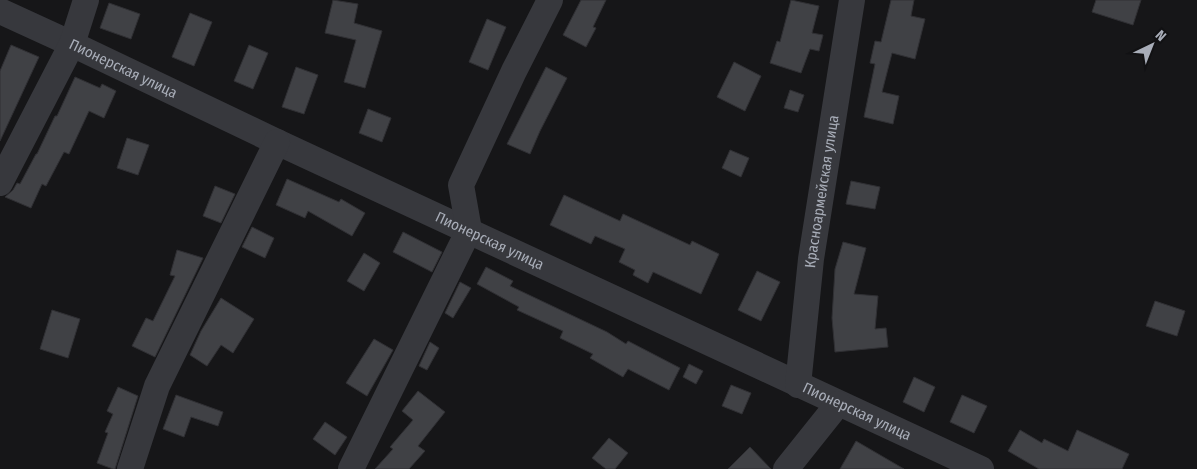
<svg xmlns="http://www.w3.org/2000/svg" width="1197" height="469" font-family="'Fira Sans Condensed',sans-serif">
<style>
.building{fill:#404145;stroke:#303034}
.lines{fill:none;stroke-linecap:round;stroke-linejoin:round}
.minor{stroke:#37383d;stroke-width:26}
.labels{text-anchor:middle;dominant-baseline:central;stroke-width:4.5;stroke-linejoin:round;paint-order:stroke}
.street-label{font-size:15px;fill:#a8adb8;stroke:#111113}
</style>
<rect width="100%" height="100%" fill="#161618"/>
<!-- building -->
<path class="building" d="M333,0L358,4L354,23L382,31L365,88L344,82L356,40L325,33Z
M581,0H606L593,27L596,28L586,47L563,35Z
M791,0L819,6L812,33L823,35L819,51L810,49L801,73L770,63L777,41L780,42Z
M891,0H914L911,16L925,19L915,59L892,53L882,92L899,96L893,124L864,117L875,64L870,63L875,41L881,42Z
M1096,0H1141L1133,25L1092,12Z
M109,3L140,14L131,39L100,28Z
M190,13L212,22L194,66L172,57Z
M487,19L506,27L488,70L469,62Z
M11,45L39,57L0,141V71Z
M249,45L268,53L253,89L234,81Z
M734,62L761,76L745,111L717,97Z
M296,67L318,75L304,114L282,107Z
M546,67L567,78L540,131L530,154L507,144Z
M75,77L100,88L102,84L116,91L104,118L89,111L69,154L64,152L46,186L42,184L31,208L5,197L13,190L17,183L20,184L36,154H37L55,116H57Z
M790,90L804,95L798,112L784,108Z
M368,109L391,118L382,142L359,133Z
M127,138L149,145L138,175L117,168Z
M730,150L749,158L741,177L722,168Z
M287,179L339,202L341,199L365,213L352,236L308,211L305,218L276,205Z
M851,181L880,187L875,209L846,204Z
M215,186L235,194L221,223L203,216Z
M564,195L620,221L623,214L690,245L692,241L719,254L701,294L653,272L648,283L633,275L635,270L619,262L625,249L595,236L591,244L550,225Z
M252,227L274,238L265,258L242,247Z
M403,232L442,252L432,272L393,252Z
M843,242L866,248L854,294L878,296L875,329L886,328L888,347L835,352L832,318L835,269Z
M177,250L203,258L155,357L132,346L146,318L153,321L175,276L170,275Z
M364,253L380,263L364,291L347,281Z
M486,267L513,281L510,286L607,332L626,344L628,341L680,368L669,390L628,369L623,377L590,358L593,354L560,338L563,331L517,310L519,307L477,284Z
M757,271L780,282L761,321L738,310Z
M460,282L471,288L453,318L445,313Z
M221,298L254,319L233,353L221,345L207,366L190,355L201,331Z
M1155,301L1185,311L1177,336L1146,326Z
M52,310L80,319L68,358L40,349Z
M374,339L393,350L367,396L346,383Z
M430,342L439,348L427,370L419,366Z
M689,364L703,371L696,384L683,377Z
M914,377L935,387L924,412L903,402Z
M731,385L751,393L742,414L722,406Z
M118,387L138,396L115,469H113L97,463L108,433L105,432L113,414L107,411Z
M418,391L445,412L418,446L425,451L409,469H375L393,449L390,447L413,420L402,411Z
M176,395L223,412L218,426L191,417L184,437L163,429Z
M962,395L987,406L974,433L950,422Z
M325,422L347,437L335,455L313,439Z
M1020,430L1042,443L1044,439L1068,451L1077,430L1129,454L1122,469H1039L1008,451Z
M609,438L628,453L615,469H606L592,458Z
M856,441L904,469H840Z
M750,447L771,469H728Z"/>
<g class="lines">
<!-- minor -->
<g class="minor">
<path id="s1" d="M0,11L72,44L277,142L981,469"/>
<path d="M0,183L72,44L86,0"/>
<path id="s2" d="M798,385L811,259L852,0"/>
<path d="M130,469L157,386L277,142"/>
<path d="M351,469L469,230L461,185L514,71L550,0"/>
<path d="M786,469L838,404"/>
</g>
</g>
<g class="labels">
<!-- street labels -->
<g class="street-label">
<text stroke="none"><textPath href="#s1" startOffset="136">Пионерская улица</textPath></text>
<text stroke="none"><textPath href="#s2" startOffset="195">Красноармейская улица</textPath></text>
<text stroke="none"><textPath href="#s1" startOffset="541">Пионерская улица</textPath></text>
<text stroke="none"><textPath href="#s1" startOffset="946">Пионерская улица</textPath></text>
</g>
</g>
<!-- north arrow -->
<g transform="translate(1152 45) rotate(43)" stroke="#111113" stroke-width="4" paint-order="stroke">
<path d="M0-4L9 19L0 12L-9 19Z" fill="#a8adb8"/>
<text y="-8" font-size="14" font-weight="bold" text-anchor="middle" fill="#a8adb8">N</text>
</g>
</svg>
